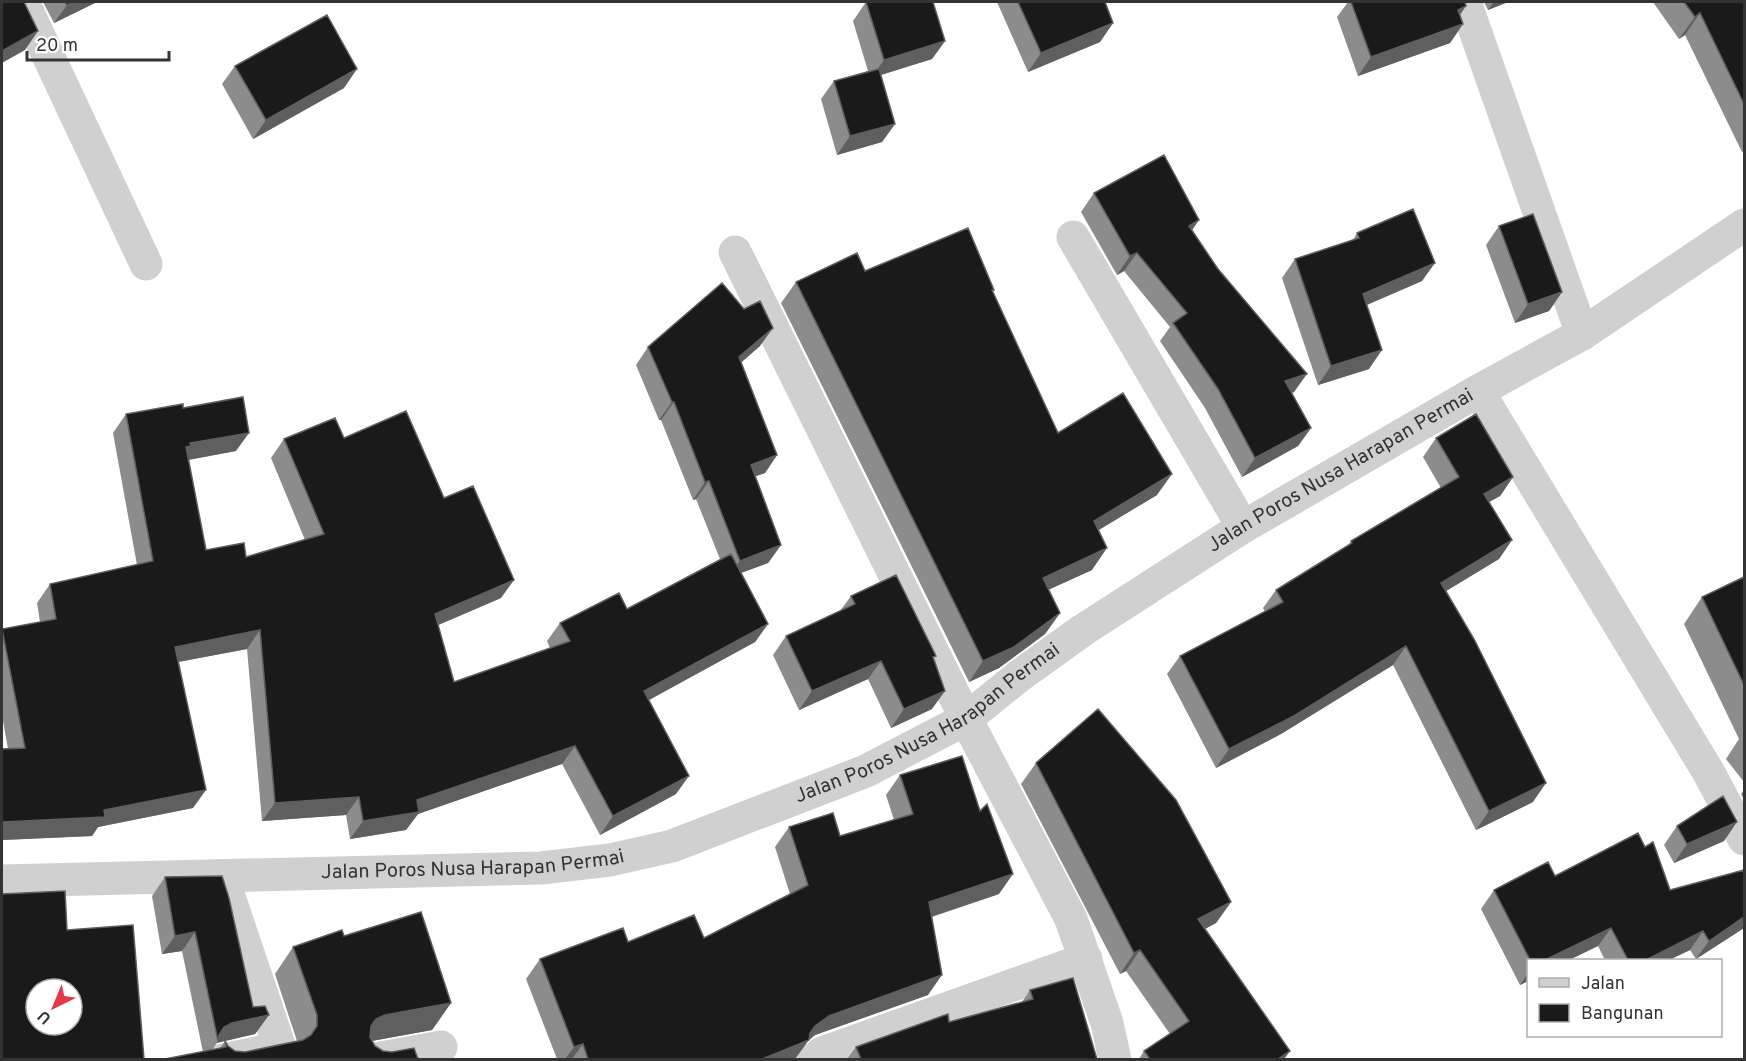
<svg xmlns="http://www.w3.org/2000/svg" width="1746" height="1061" font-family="Overpass,sans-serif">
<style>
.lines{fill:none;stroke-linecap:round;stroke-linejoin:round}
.minor{stroke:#d0d0d0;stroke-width:33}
.wall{fill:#8c8c8c}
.shaded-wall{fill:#5f5f5f}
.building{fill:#1a1a1a;stroke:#5f5f5f;stroke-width:1.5;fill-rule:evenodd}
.labels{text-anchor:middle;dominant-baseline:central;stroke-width:6;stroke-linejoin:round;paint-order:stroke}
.street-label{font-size:20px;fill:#333;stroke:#fff}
</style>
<rect width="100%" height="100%" fill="#fff"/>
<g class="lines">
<!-- minor -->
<g class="minor">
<path d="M23,2L146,264"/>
<path d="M1465,2L1582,334"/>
<path d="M1073,237L1243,527"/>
<path d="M735,252L966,719L1071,919L1107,1023L1115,1060"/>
<path d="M1478,391L1709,773L1744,839"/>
<path d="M222,876L280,1048L223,1060"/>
<path id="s1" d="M2,881L541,868L610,860L672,846L866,771L966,719L1019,676L1083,630L1243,527L1478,391L1582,334L1744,225"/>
<path d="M370,1060L441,1047"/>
<path d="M813,1060L822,1053L1086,959"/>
</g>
</g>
<!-- wall -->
<path class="wall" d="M43,2H97L54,23Z
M866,2L945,41L932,59L881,75L895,124L882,142L837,155L821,99L834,81L868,71L853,21Z
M997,2H1105L1113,23L1100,42L1028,72Z
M1348,2H1465L1460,15L1463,24L1450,43L1358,76L1337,17Z
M1484,2H1508L1488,10Z
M1653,2H1744V151L1742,152L1685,35L1679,39Z
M235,66L344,88L253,139L222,84Z
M1094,193L1192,230L1294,392L1292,393L1311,428L1298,446L1242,477L1205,408L1160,341L1170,327L1124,271L1117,275L1081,212Z
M1499,226L1562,292L1549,311L1515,323L1486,245Z
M1357,233L1422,281L1367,305L1369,369L1318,385L1282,278L1295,259L1353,240Z
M865,271L994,290L992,292L1058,433L1157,495L1098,530L1092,570L1048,590L1060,613L1045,634L999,668L969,682L781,303L796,282Z
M760,346L741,362L777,455L765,473L755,476L781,545L768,563L741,573L768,624L755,642L648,700L676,794L600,835L562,764L418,814L406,830L350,839L346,815L262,821L247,649L178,662L193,808L98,827L92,836L2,840V749H8L2,715V629L40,622L37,603L50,584L137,565L113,433L126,414L183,408L236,451L189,460L206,550L246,557L305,540L271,458L284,439L344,438L444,498L501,598L438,625L454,682L550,648L547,641L560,623L627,609L720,559L696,499L693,500L661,420H659L636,365L648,347Z
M1436,438L1513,477L1500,496L1489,502L1512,540L1499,559L1446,591L1533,802L1476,830L1393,665L1281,734L1216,768L1167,674L1180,656L1265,612L1263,608L1276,590L1349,545L1351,541L1441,488L1423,457Z
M1744,577V782L1726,759L1739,739L1684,624L1702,597Z
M851,596L934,659L932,709L891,728L868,679L799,710L773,655L786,636L840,611Z
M1036,763L1231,902L1216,923L1205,929L1290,1051L1284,1059H1139L1144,1051L1170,1034L1126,971L1120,974L1021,784Z
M900,775L999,894L932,917L928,995L815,1035L808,1041L795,1059H557L526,979L540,959L628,942L704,938L790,894L775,847L789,827L840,836L894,820L886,795Z
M1744,790V800L1741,794Z
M1677,826L1724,841L1674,863L1664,845Z
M1645,847L1670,890L1744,928L1696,959L1690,950L1669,960H1605L1598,946L1569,960H1528V981L1520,985L1481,909L1494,890L1555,876Z
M222,876L229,898L253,1007L265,1006L269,1015L255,1034L219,1042L217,1043L212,1050L220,1048L225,1041L228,1046L235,1051L245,1052L297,1041L275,974L293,947L342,930L344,936L421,912L451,1003L432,1030L372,1041L375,1046L383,1051L392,1052L414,1048L418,1059H165L203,1052L182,951L162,954L152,896L165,877Z
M1030,990L1097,1059H847L856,1047L1022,1002Z"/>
<!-- shaded-wall -->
<path class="shaded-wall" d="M73,2H97L54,23L67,5Z
M1494,2H1508L1488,10Z
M1466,6L1453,25L1458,10Z
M1700,13L1685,35L1679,39L1695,17Z
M1113,23L1100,42L1028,72L1041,53Z
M1463,24L1450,43L1358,76L1371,57Z
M38,31L25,50L2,63V51Z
M945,41L932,59L871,78L884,60Z
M357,69L344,88L253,139L266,120Z
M895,124L882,142L837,155L850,136Z
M1199,220L1186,239L1189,226Z
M1137,253L1124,271L1117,275L1130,256Z
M1435,263L1422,281L1350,312L1363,294Z
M1562,292L1549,311L1515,323L1528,304Z
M773,328L760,346L727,375L739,357Z
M1382,350L1369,369L1318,385L1331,366Z
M1307,374L1294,392L1272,400L1285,381Z
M672,402H674L661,420H659Z
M1311,428L1298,446L1242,477L1255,458Z
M249,433L236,451L181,461L186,447L190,443Z
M777,455L765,473L738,483L751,465Z
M1172,474L1157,495L1079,542L1094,521Z
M1513,477L1500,496L1471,512L1484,494Z
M709,481L696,499L693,500L705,482Z
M1512,540L1499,559L1428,602L1441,583Z
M781,545L768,563L727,578L740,561Z
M1107,548L1092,570L1028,599L1043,578Z
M514,580L501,598L422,632L435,614Z
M1060,613L1045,634L999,668L969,682L983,661Z
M768,624L755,642L631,710L644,691Z
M260,630L247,649L162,665L175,647Z
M1406,646L1393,665L1281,734L1216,768L1229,749Z
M881,661L868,679L799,710L812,691Z
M945,691L932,709L891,728L904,709Z
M575,746L562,764L418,814L406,830L350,839L363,821L417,800Z
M689,776L676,794L600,835L613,816Z
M1546,783L1533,802L1476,830L1489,811Z
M206,790L193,808L98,827L92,836L2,840V822L104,810Z
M359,797L346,815L262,821L275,803Z
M1737,822L1724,841L1674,863L1687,844Z
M1013,874L999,894L915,922L929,902Z
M1231,902L1216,923L1184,940L1198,919Z
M1744,917V928L1696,959L1709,941Z
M1611,928L1598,946L1569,960H1545Z
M1703,931L1690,950L1669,960H1646Z
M195,932L182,951L162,954L175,936Z
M1140,950L1126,971L1120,974L1134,953Z
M1528,973V981L1520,985Z
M942,975L928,995L815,1035L808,1041L795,1059H762L829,1016Z
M451,1003L432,1030L366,1042L357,1046L376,1019L385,1015Z
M269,1015L255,1034L217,1043L218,1041L217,1037L224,1027L232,1023Z
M583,1044L572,1059H565L574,1047Z
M1290,1051L1284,1059H1278Z"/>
<!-- building -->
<path class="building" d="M2,2H24L38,31L2,51Z
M65,2H73L67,5Z
M866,2H933L945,41L884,60Z
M1018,2H1105L1113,23L1041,53Z
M1351,2H1465L1466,6L1458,10L1463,24L1371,57Z
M1684,2H1744V104L1700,13L1695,17Z
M327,15L357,69L266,120L235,66Z
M879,69L895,124L850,136L834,81Z
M1164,155L1199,220L1189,226L1218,269L1307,374L1285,381L1311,428L1255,458L1218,389L1173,323L1187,313L1137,253L1130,256L1094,193Z
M1413,209L1435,263L1363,294L1382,350L1331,366L1295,259L1359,238L1357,233Z
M1533,214L1562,292L1528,304L1499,226Z
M968,228L994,290H992L1058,433L1123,393L1172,474L1094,521L1107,548L1043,578L1060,613L1014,647L983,661L796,282L857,253L865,271Z
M722,283L744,309L760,301L773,328L739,357L777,455L751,465L781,545L740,561L709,481L705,482L674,402H672L648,347Z
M243,397L249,433L190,443L191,446L186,447L206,550L244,543L246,557L324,534L284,439L335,418L344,438L406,411L444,498L473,486L514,580L435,614L454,682L570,641L560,623L619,593L627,609L731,554L768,624L644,691L689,776L613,816L575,746L417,800L419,812L363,821L359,797L275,803L260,630L175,647L206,790L104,810L105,817L2,822V749L25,748L2,629L56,619L50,584L153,561L126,414L183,404V408Z
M1476,414L1513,477L1484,494L1512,540L1441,583L1474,639L1546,783L1489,811L1406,646L1294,716L1229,749L1180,656L1283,602L1276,590L1352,543L1351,541L1459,477L1436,438Z
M896,575L936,656L933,657L945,691L904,709L881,661L812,691L786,636L855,604L851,596Z
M1744,577V685L1702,597Z
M1098,709L1176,800L1231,902L1198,919L1290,1051L1278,1059H1150L1144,1051L1189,1021L1140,950L1134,953L1036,763Z
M962,756L980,811L987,804L1013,874L929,902L942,975L829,1016L815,1026L810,1033L809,1040L762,1059H588L583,1044L574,1047L540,959L623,928L628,942L694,915L704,938L808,885L789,827L833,813L840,836L913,814L900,775Z
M1723,796L1737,822L1687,844L1677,826Z
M1638,833L1645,847L1653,842L1670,890L1744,870V917L1709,941L1703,931L1646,960H1628L1611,928L1545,960H1530L1494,890L1548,862L1555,876Z
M222,876L229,898L253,1007L265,1006L269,1015L232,1023L224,1027L219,1035L218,1041L195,932L175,936L165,877Z
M65,891L67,930L133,925L144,1059H2V894ZM36,989H72V1025H36Z
M421,912L451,1003L385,1015L376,1019L371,1026L370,1037L375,1046L383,1051L392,1052L414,1048L418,1059H165L226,1047L225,1041L228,1046L235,1051L245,1052L303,1040L311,1035L317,1026V1015L293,947L342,930L344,936Z
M1073,978L1097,1059H861L856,1047L948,1014L949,1022L1033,999L1030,990Z"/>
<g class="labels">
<!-- street labels -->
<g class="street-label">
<text stroke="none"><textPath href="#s1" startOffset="1443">Jalan Poros Nusa Harapan Permai</textPath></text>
<text stroke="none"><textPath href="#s1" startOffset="957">Jalan Poros Nusa Harapan Permai</textPath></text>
<text stroke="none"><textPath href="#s1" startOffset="471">Jalan Poros Nusa Harapan Permai</textPath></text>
</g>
</g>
<!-- border -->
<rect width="1746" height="1061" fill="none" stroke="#333333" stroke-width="6"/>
<!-- legend -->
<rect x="1527" y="959" width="195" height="78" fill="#ffffff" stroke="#adadad" stroke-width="1.5"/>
<rect x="1539" y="978" width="30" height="9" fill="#d0d0d0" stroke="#adadad" stroke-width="1.5"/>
<text x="1581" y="989" font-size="18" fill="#333333">Jalan</text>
<rect x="1539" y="1004" width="30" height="18" fill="#1a1a1a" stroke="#adadad" stroke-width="1.5"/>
<text x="1581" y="1019" font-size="18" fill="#333333">Bangunan</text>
<!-- north arrow -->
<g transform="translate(54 1007) rotate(223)"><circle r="28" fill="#ffffff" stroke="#adadad" stroke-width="1.5"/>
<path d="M0-4.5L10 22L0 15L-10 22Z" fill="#e63946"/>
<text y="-9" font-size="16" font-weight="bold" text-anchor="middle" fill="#333333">U</text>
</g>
<!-- scale -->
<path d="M27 51v9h142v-9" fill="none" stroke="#333333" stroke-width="3"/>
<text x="36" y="51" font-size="18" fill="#333333" stroke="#ffffff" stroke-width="4.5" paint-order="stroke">20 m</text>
</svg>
